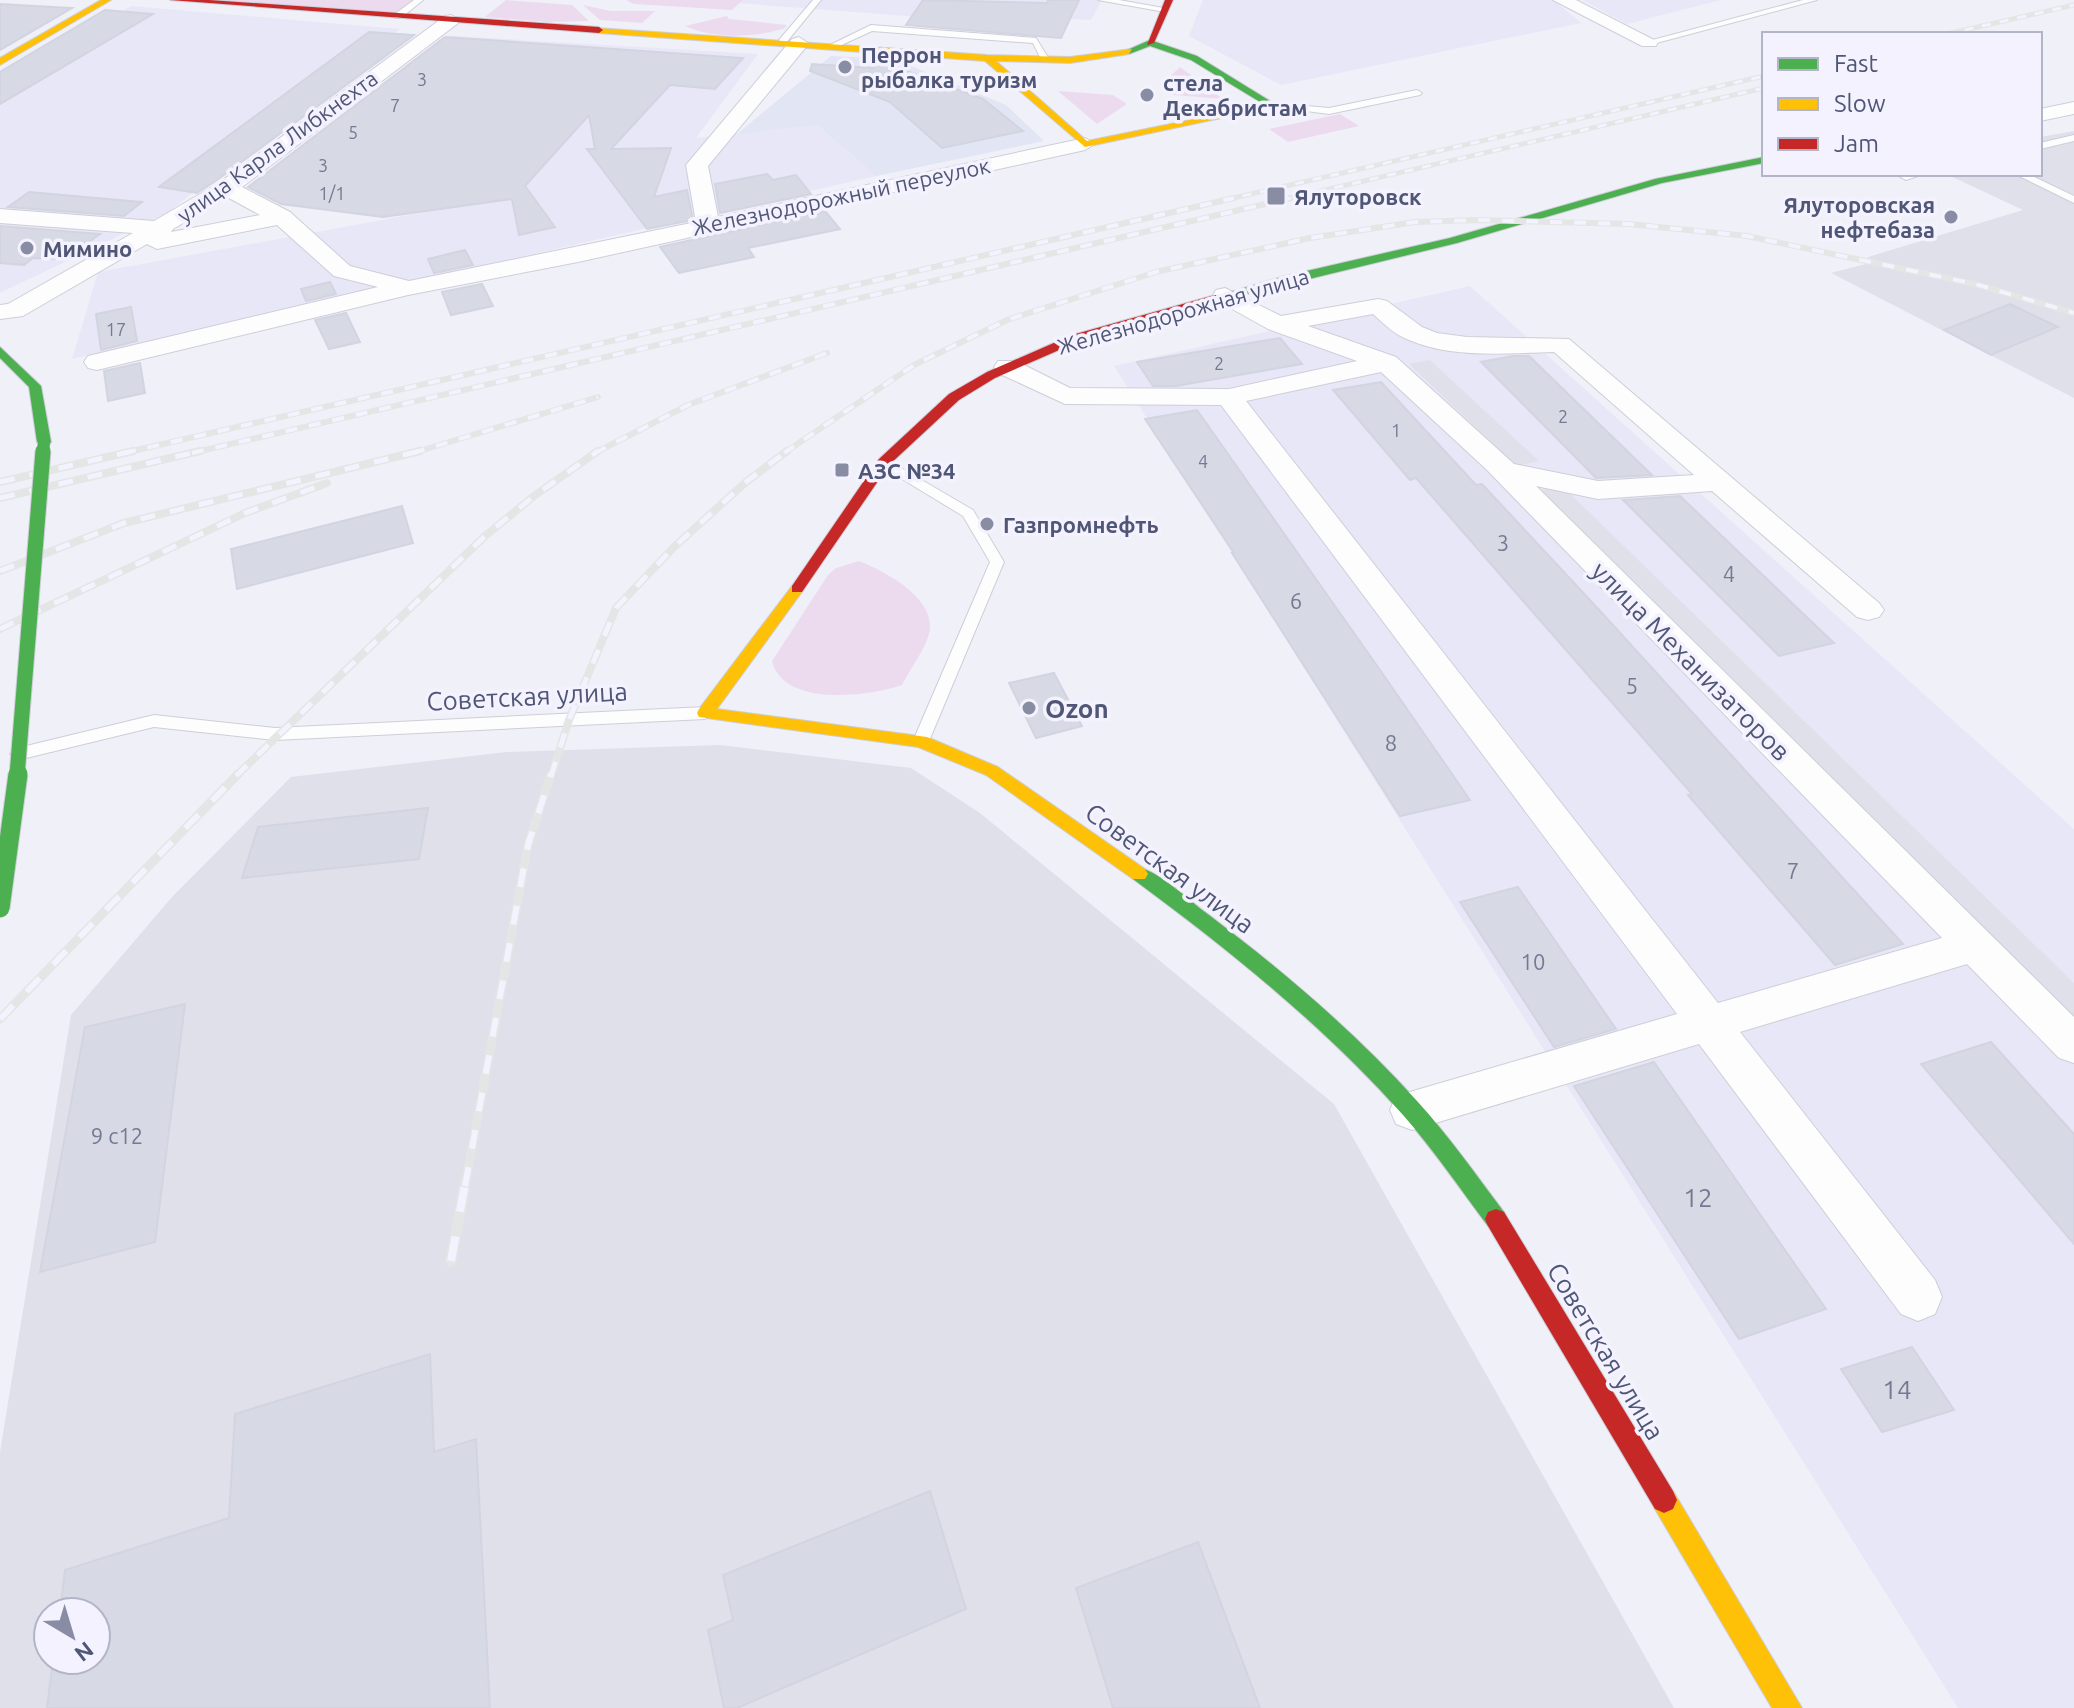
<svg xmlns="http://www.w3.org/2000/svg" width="2074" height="1708" font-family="Ubuntu,sans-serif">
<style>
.residential{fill:#e8e7f8}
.commercial{fill:#e1e5f4}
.industrial{fill:#e0e0ea;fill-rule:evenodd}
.green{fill:#ecdbef}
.building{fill:#d7d9e4;stroke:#d2d4e1;stroke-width:2}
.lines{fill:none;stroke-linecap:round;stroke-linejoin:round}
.lane-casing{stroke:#ceced8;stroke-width:2}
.street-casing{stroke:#ceced8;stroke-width:2}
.fast-casing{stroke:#cdced8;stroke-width:2}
.slow-casing{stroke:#cdced8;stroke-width:2}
.jam-casing{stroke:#cdced8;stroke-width:2}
.lane{fill:#fdfdfe;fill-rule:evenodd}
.street{fill:#fdfdfe;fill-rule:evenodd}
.fast{fill:#4caf50;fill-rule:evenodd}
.slow{fill:#ffc107;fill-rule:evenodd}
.jam{fill:#c62828;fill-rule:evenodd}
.rail-far4-casing{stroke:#e3e6e4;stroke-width:5}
.rail-far3-casing{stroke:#e3e6e4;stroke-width:6}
.rail-far2-casing{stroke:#e3e6e4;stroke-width:8}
.rail-far1-casing{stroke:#e3e6e4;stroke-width:9}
.rail-casing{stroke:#e3e6e4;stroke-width:11}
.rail-far4{stroke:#f3f2fe;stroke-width:3;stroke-dasharray:9;stroke-linecap:butt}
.rail-far3{stroke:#f3f2fe;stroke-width:4;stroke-dasharray:12;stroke-linecap:butt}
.rail-far2{stroke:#f3f2fe;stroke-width:5;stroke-dasharray:15;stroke-linecap:butt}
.rail-far1{stroke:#f3f2fe;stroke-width:6;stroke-dasharray:19;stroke-linecap:butt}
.rail{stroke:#f3f2fe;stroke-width:8;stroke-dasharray:25;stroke-linecap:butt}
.fast-bridge-far2-casing{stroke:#cdced8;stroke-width:13;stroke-linecap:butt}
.fast-bridge-far1-casing{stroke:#cdced8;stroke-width:17;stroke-linecap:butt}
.fast-bridge-casing{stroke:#cdced8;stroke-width:21;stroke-linecap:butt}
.fast-bridge-far2{stroke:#4caf50;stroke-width:12}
.fast-bridge-far1{stroke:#4caf50;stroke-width:15}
.fast-bridge{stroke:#4caf50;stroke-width:19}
.poi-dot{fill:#888da4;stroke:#f3f2fe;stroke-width:3}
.labels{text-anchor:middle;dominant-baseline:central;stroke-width:7;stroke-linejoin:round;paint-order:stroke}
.far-number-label{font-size:18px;fill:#747a93}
.far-poi-label{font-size:22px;font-weight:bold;fill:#505776;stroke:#f3f2fe;text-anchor:start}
.far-street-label{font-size:22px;fill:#505776;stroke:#f3f2fe}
.number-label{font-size:22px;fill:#747a93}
.street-label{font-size:26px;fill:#505776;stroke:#f3f2fe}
.poi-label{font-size:26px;font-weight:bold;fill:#505776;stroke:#f3f2fe;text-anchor:start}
.near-number-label{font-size:26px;fill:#747a93}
</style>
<rect width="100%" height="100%" fill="#f0f0f8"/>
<!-- residential -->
<path class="residential" d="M698,0H1102L1091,20L1045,18L1038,26Z
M1203,0H1554L1581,23L1281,85L1189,36Z
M1582,0H1721L1627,24Z
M131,6L400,29L167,213L0,293V84Z
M453,36L758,54L696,138L817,125L876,176L72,359L98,272L518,195L306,165Z
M1470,286L2074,829V1708H1958L1114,366Z"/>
<!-- commercial -->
<path class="commercial" d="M831,56L894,59L1006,105L1044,141L876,176L817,125L737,134Z"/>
<!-- industrial -->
<path class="industrial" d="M2074,131V398L1831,273L1866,264L1868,257L2023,210L1946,174H2040V137Z
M1430,360L1539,461L1516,466L1409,364Z
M1561,485L2074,983V1032L1533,492Z
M720,745L911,768L980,813L1334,1104L1674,1708H0V1452L71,1015L172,897L291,777L506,752ZM48,1612H96V1660H48Z"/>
<!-- green -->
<path class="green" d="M221,0H413L396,12Z
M506,0L572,5L589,21L547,22L485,17Z
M626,0H743L732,10L634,4Z
M583,5L611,11H655L642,23L600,20Z
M727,16L729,19L787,25L785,28C756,38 712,39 685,26Z
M1180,67L1223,99L1174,95L1161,85Z
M1058,91L1113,95L1127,104L1097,124Z
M1340,114L1359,126L1288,142L1269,129Z
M859,561C885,571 938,599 929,634C924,651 910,669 902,685C867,697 783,707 772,661L828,575L836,568Z"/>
<!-- building -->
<path class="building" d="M923,0L1047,3L1048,0H1079L1061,38L906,25Z
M0,4L72,8L0,50Z
M105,10L153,14L0,104V72Z
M369,32L414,35L217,180L197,193L159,187Z
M445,37L743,58L715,89L670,85L611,149L671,148L654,197L687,190L693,220L647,229L587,149H595L589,115L525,186L555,227L519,235L512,199L383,217L281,204L248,187Z
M879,61L983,99L1023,131L942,148L890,102L810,71L812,64L874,68Z
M767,174L773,180L796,175L811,194L720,213L715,184Z
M29,192L142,202L124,216L8,207Z
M825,211L840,229L748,248L754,257L679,273L660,247Z
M0,226L100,234L65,259L33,258L24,265L0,263Z
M465,250L473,265L434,273L428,259Z
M330,282L336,294L306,301L301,289Z
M482,284L493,306L451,315L442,292Z
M2010,304L2058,327L1991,355L1944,330Z
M131,307L137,341L101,350L96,314Z
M346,313L360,342L329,349L315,320Z
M1280,338L1302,364L1176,386H1153L1137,362Z
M1513,356H1529L1652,475L1596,478L1481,362Z
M140,363L145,393L108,401L104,371Z
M1381,382L1476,485L1482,484L1602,613L1903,944L1835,965L1688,795L1692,794L1524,602L1416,478L1410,480L1333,390Z
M1197,410L1380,670L1470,800L1400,816L1232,553H1234L1145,419Z
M1680,496L1834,643L1779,656L1623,500Z
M402,506L413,543L237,589L231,549Z
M1054,673L1082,726L1036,738L1009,683Z
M428,808L419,859L242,878L258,827Z
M1518,887L1616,1029L1554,1047L1460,902Z
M185,1004L155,1242L40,1272L85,1027Z
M1991,1042L2074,1134V1244L1921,1064Z
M1654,1062L1826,1309L1739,1339L1574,1086Z
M1912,1347L1954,1410L1882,1432L1841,1369Z
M430,1354L434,1452L476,1439L490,1708H47L53,1660H96V1612H60L65,1570L229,1518L235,1414Z
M930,1491L966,1609L737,1708H724L708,1630L733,1620L723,1575Z
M1198,1542L1260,1708H1113L1076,1588Z"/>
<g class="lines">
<defs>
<path id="lane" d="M414,0H423L401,18H395V14Z
M813,0H821L785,44H779V40Z
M1098,0H1119L1169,9L1165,12Z
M1803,0H1817L1649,45L1645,42Z
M871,25L1036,38L1049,59L1042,61L1033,43L872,31L835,48L828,46Z
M1417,90L1422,93L1420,95L1329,114L1268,106L1273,103L1329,108Z
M2074,135V141L2040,149V143Z
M1895,174H1924L1906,180Z
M2015,174H2028L2074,196V203Z
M884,458L973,510L1004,562L929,741L921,747L913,741L990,562L963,516L879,465V459Z
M705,707L713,713L705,719L275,740L154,727L18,760L10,754L18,748L154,715L275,728Z"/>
<path id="street" d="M1553,0H1576L1658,42L1656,46H1642Z
M451,15L460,20L457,24L242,187L290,212L350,266L409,281L696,222L686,165L792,39L799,37L808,43L806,47L708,166L718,217L1085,138L1095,144L1085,150L578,262L408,295L97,370L88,368L84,362L88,356L378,287L334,276L277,225L157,249L147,244L23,316L0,319V305L8,304L133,233L0,223V209L154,221L219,183L445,16ZM227,197L260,215L171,232L173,229Z
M2074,102V114L2040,121V109Z
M1225,288L1281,316L1378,299L1387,301L1422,327L1437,333L1467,337L1569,339L1879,603L1884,610L1879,617L1868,620L1857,617L1712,491L1598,499L1536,486L2074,1017V1063L2059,1058L1967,964L1740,1032L1935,1280L1942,1297L1935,1314L1918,1321L1901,1314L1699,1044L1412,1130L1396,1124L1390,1110L1396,1096L1677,1014L1221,405L1065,404L998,373L994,367L998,361H1016L1070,388L1229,389L1357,361L1268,329L1216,300L1213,295L1216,290ZM1373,314C1384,324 1395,335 1409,340C1453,359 1507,353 1554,352L1694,475L1598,481L1514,464L1396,357L1308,326ZM1381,372L1486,469L1942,938L1718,1003L1246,401Z"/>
<path id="fast" d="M1150,40L1197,56L1278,106L1270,108L1191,60L1150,46L1129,54L1125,51Z
M1764,157V163L1662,183L1457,243L1219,301L1213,297L1285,276L1450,238L1655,179Z
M0,347L41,386L51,442L49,445H39L37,442L29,387L0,358Z
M1139,867C1164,875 1188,900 1209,915C1283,971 1355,1032 1417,1101C1449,1136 1476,1175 1504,1212L1507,1219L1504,1226L1496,1229L1488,1226C1460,1189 1434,1150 1403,1115C1323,1025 1229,950 1133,879L1130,874L1133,869Z"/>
<path id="slow" d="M101,0H111L0,65V58Z
M596,28L987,55L1070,57L1132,49L1129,54L1070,63L996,61L1087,141L1273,103L1278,106L1085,147L985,61L599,33Z
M797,584L804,589L717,709L927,737L998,767L1145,869L1148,874L1145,879H1133L986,775L918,747L699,717L697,713L699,709L792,586Z
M1664,1487L1673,1491L1802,1708H1772L1655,1509L1651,1500L1655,1491Z"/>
<path id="jam" d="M170,0H209L599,27L603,30L599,33Z
M1165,0H1173L1154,43L1147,45Z
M1215,295L1225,297L1080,341L995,378L959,400L889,465L802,592H792V586L879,459L949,394L987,372L1072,335Z
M1496,1209L1504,1212L1673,1491L1677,1500L1673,1509L1664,1513L1655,1509L1488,1226L1485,1219L1488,1212Z"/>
</defs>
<!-- lane casing -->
<use href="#lane" class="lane-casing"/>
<!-- street casing -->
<use href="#street" class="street-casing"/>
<!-- fast casing -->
<use href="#fast" class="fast-casing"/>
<!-- slow casing -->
<use href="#slow" class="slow-casing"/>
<!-- jam casing -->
<use href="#jam" class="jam-casing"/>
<!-- lane -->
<use href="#lane" class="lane"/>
<!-- street -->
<use href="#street" class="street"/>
<!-- fast -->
<use href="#fast" class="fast"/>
<!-- slow -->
<use href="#slow" class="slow"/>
<!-- jam -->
<use href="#jam" class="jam"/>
<defs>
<path id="rail-far4" d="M1947,34L2074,5
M1225,200L1764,76
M1282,200L1764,88"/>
<path id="rail-far3" d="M124,453L1234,198
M192,453L1291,198
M413,453L598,397
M595,453L688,405L827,353
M784,453L914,365L1007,320L1156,272L1310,238L1415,222L1478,220L1629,224L1747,236L1975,284L2074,313"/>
<path id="rail-far2" d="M0,482L133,451
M0,498L200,451
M0,571L124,523L420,451
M0,629L245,513L327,483
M236,776L485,536L534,496L598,451
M551,776L569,720L616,608L674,547L746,482L787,451"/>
<path id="rail-far1" d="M0,1019L238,774
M465,1186L528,845L551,774"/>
<path id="rail" d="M451,1261L465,1184"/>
</defs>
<!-- rail-far4 casing -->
<use href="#rail-far4" class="rail-far4-casing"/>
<!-- rail-far3 casing -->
<use href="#rail-far3" class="rail-far3-casing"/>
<!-- rail-far2 casing -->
<use href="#rail-far2" class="rail-far2-casing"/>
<!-- rail-far1 casing -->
<use href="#rail-far1" class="rail-far1-casing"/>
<!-- rail casing -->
<use href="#rail" class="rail-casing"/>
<!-- rail-far4 -->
<use href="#rail-far4" class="rail-far4"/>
<!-- rail-far3 -->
<use href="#rail-far3" class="rail-far3"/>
<!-- rail-far2 -->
<use href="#rail-far2" class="rail-far2"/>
<!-- rail-far1 -->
<use href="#rail-far1" class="rail-far1"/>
<!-- rail -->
<use href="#rail" class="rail"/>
<defs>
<path id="fast-bridge-far2" d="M43,453L44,442"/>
<path id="fast-bridge-far1" d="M17,776L43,451"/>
<path id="fast-bridge" d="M0,908L18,774"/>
</defs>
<!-- fast-bridge-far2 casing -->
<use href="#fast-bridge-far2" class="fast-bridge-far2-casing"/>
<!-- fast-bridge-far1 casing -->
<use href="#fast-bridge-far1" class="fast-bridge-far1-casing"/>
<!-- fast-bridge casing -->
<use href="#fast-bridge" class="fast-bridge-casing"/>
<!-- fast-bridge-far2 -->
<use href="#fast-bridge-far2" class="fast-bridge-far2"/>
<!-- fast-bridge-far1 -->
<use href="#fast-bridge-far1" class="fast-bridge-far1"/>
<!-- fast-bridge -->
<use href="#fast-bridge" class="fast-bridge"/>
</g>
<!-- markers -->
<g class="poi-dot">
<circle cx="845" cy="67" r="8"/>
<circle cx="1147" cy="95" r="8"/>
<rect x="1266" y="186" width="20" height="20" rx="4"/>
<circle cx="1951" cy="217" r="8"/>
<circle cx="27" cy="248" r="8"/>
<rect x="834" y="462" width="16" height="16" rx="4"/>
<circle cx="987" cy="524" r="8"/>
<circle cx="1029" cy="708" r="8"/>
</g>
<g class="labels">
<!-- far-number labels -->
<g class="far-number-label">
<text x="422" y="79">3</text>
<text x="395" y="105">7</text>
<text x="353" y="132">5</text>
<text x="323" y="165">3</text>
<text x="332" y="193">1/1</text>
<text x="116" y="329">17</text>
<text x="1219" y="363">2</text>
<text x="1563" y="416">2</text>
<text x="1396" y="430">1</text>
<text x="1203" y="461">4</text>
</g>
<!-- far-poi labels -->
<g class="far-poi-label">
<text x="861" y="54">Перрон<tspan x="861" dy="25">рыбалка туризм</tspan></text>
<text x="1163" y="82">стела<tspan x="1163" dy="25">Декабристам</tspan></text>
<text x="1294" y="196">Ялуторовск</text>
<text x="1935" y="204" text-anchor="end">Ялуторовская<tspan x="1935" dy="25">нефтебаза</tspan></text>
<text x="43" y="248">Мимино</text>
<text x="858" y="470">АЗС №34</text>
<text x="1003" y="524">Газпромнефть</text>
</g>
<!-- far-street labels -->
<g class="far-street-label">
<text transform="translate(277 146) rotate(-36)">улица Карла Либкнехта</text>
<text transform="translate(841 196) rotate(-12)">Железнодорожный переулок</text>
<text transform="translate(1183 311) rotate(-16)">Железнодорожная улица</text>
</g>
<!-- number labels -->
<g class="number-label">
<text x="1503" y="542">3</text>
<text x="1729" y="573">4</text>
<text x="1296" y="600">6</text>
<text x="1632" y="685">5</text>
<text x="1391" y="742">8</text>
<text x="1793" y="870">7</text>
<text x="1533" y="961">10</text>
<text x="117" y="1135">9 с12</text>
</g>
<!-- street labels -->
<g class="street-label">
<text transform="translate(1691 661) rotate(45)">улица Механизаторов</text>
<text transform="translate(527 696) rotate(-3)">Советская улица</text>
<text transform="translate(1170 868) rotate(36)">Советская улица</text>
<text transform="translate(1606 1351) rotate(59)">Советская улица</text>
</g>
<!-- poi labels -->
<g class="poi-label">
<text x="1045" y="708">Ozon</text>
</g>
<!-- near-number labels -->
<g class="near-number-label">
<text x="1698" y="1197">12</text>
<text x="1897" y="1389">14</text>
</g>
</g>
<!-- legend -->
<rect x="1762" y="32" width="280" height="144" fill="#f3f2fe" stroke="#b2b4c8" stroke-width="2"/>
<rect x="1778" y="58" width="40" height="12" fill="#4caf50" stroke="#b2b4c8" stroke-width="2"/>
<text x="1834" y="72" font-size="24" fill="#505776">Fast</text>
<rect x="1778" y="98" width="40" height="12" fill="#ffc107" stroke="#b2b4c8" stroke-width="2"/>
<text x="1834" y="112" font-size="24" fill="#505776">Slow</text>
<rect x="1778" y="138" width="40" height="12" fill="#c62828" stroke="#b2b4c8" stroke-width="2"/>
<text x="1834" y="152" font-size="24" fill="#505776">Jam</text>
<!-- north arrow -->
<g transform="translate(72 1636) rotate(142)"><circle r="38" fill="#f3f2fe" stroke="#b2b4c8" stroke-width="2"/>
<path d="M0-6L14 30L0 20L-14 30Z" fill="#888da4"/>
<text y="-12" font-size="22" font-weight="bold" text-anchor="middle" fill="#505776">N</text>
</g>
</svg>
